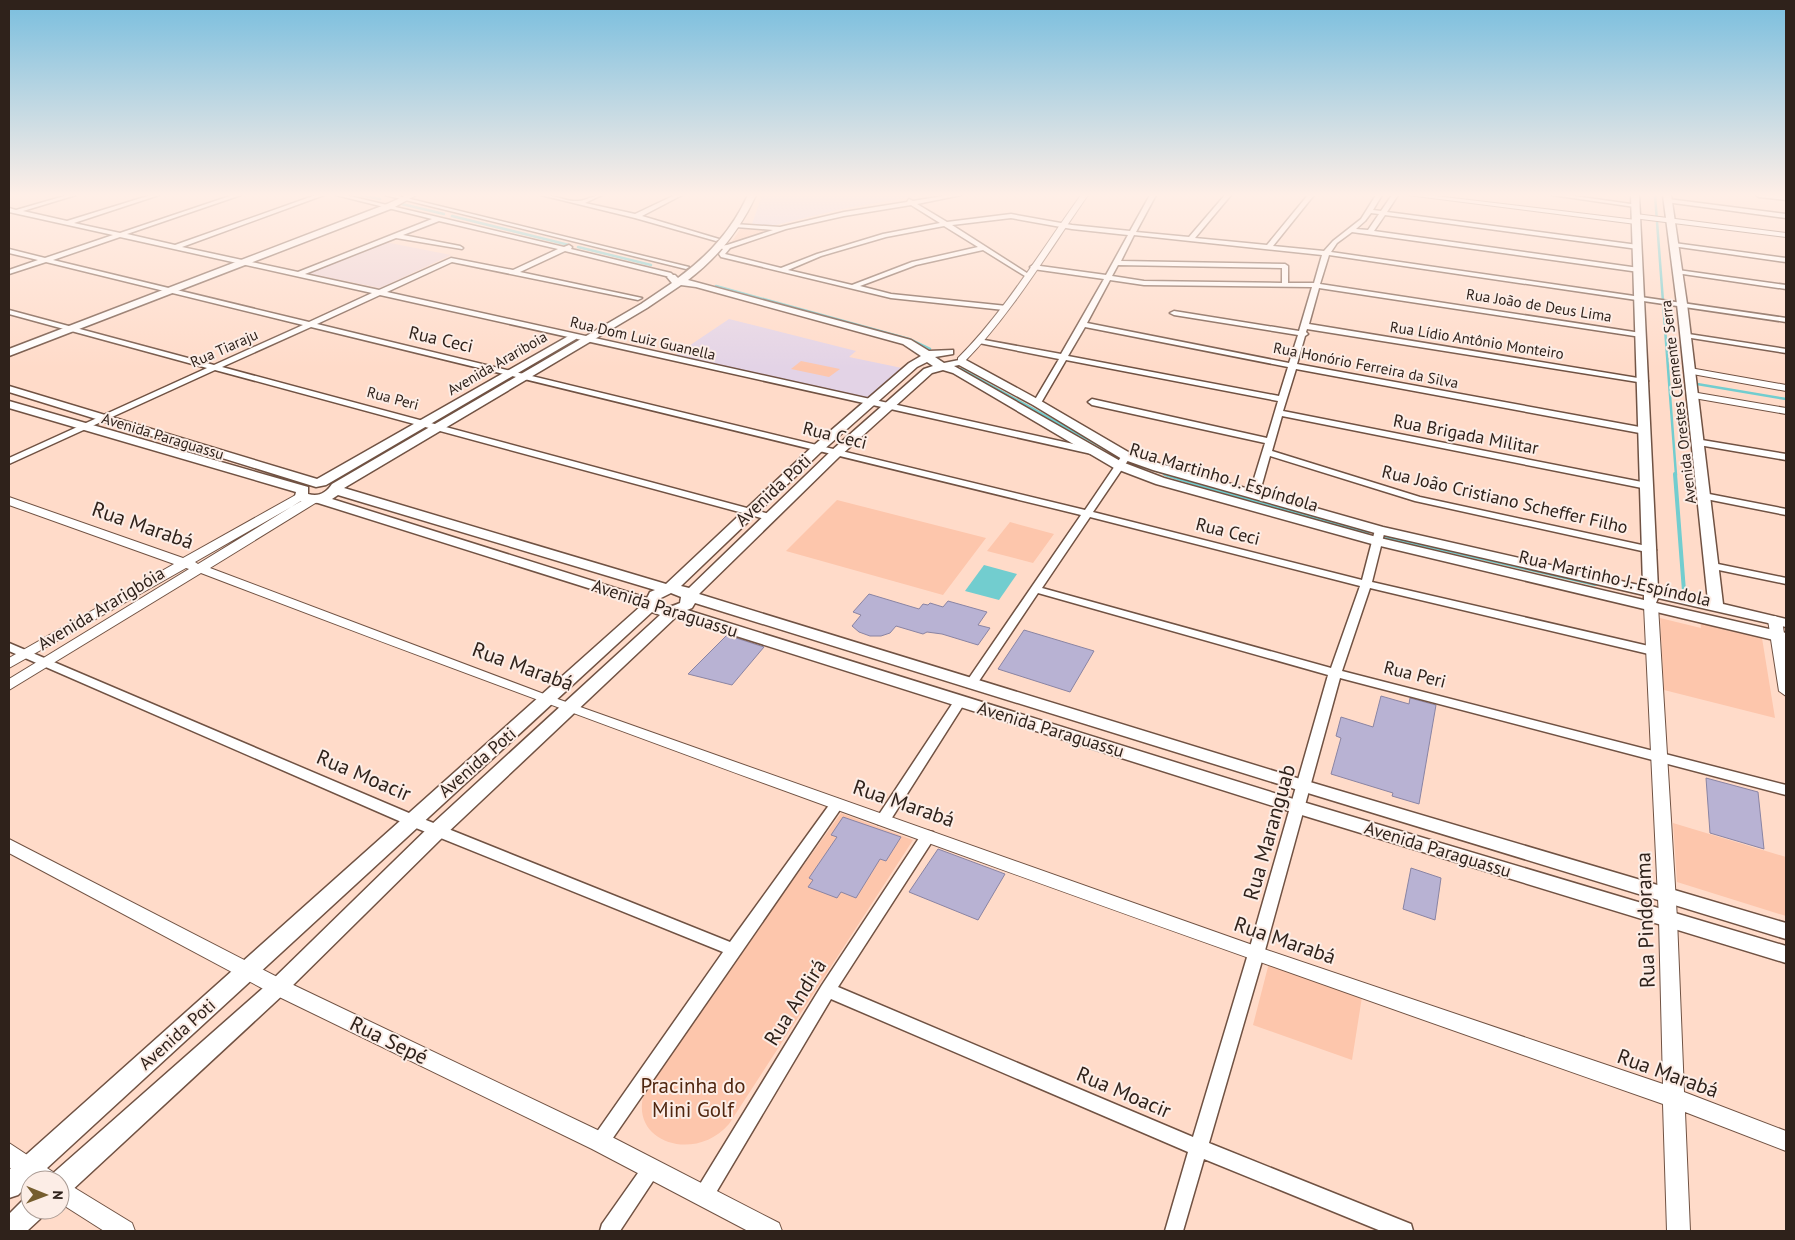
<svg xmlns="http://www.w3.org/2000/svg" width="1795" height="1240" font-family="'PT Sans',sans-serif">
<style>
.education{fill:#e3d3e6}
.medical{fill:#ecd2d7}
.green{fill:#fdc6ac}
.water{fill:#72cdcf}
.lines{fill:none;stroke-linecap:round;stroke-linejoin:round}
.stream-far1{stroke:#72cdcf;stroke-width:2.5}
.stream{stroke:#72cdcf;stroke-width:4}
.building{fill:#b8b2d3;stroke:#8a84a3}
.minor-casing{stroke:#705243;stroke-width:3}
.tertiary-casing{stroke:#705243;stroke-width:2}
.secondary-casing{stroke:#705243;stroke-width:3}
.minor{fill:#fff;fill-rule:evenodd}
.tertiary{fill:#fff;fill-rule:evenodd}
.secondary{fill:#fff;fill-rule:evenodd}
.labels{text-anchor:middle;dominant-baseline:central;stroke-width:4;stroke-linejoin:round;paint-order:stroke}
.far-street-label{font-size:15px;fill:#2f221b;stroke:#fcede6}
.street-label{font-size:18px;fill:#2f221b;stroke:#fcede6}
.near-street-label{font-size:21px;fill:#2f221b;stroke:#fcede6}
.near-park-label{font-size:21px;fill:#4f260f;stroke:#fcede6}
</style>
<rect width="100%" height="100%" fill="#ffdbc9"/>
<!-- education -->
<path class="education" d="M762,195H922L842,209L772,226L752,224Z
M729,319L856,351L849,357L902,368L868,399L674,356Z"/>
<!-- medical -->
<path class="medical" d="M385,242L451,255L380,288L307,273Z"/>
<!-- green -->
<path class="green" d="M741,228L768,230L769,232L731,243Z
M801,361L840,369L829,377L791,369Z
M837,500L986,538L943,595L786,551Z
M1010,522L1054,534L1033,563L987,551Z
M1660,618L1701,628L1700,620L1724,626L1725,630L1762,638L1775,718L1664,690Z
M841,813L913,840L729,1124C692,1167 617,1138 650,1080Z
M1673,823L1786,857V916L1677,882Z
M1269,963L1362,997L1352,1060L1253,1025Z"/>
<!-- water -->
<path class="water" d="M984,565L1017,574L999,600L965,591Z"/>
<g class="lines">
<!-- stream-far1 -->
<path class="stream-far1" d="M360,195L380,199
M1655,195L1676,475
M402,204L444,214
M452,216L569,245
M578,247L651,265
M716,286L909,339L930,349
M961,369L1116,455
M1697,384L1786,399
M1128,462L1169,475"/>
<!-- stream -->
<path class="stream" d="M1165,474L1252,501L1368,532
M1675,474L1684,591
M1385,536L1595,584"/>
</g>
<!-- building -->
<path class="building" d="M869,594L919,609L923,604L928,605L930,603L943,607L948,601L987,612L978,625L990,628L978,645L942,634L927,632L923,634L896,626L890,633L881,636H870L859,632L852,626L861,615L853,612Z
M1024,630L1094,651L1070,692L998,669Z
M727,635L764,647L732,685L688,674Z
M1381,696L1409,704L1410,698L1436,705L1419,804L1392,796L1393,793L1331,774L1341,738L1336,736L1341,717L1373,727Z
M1706,778L1758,792L1764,849L1710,833Z
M843,817L901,837L886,861L880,859L856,898L841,892L837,898L808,887L813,880L809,878L837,837L831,835Z
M938,849L1005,874L978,920L909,892Z
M1411,868L1441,878L1435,920L1403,909Z"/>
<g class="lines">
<defs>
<path id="minor" d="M68,195H76L23,211L67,221L151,195H159L74,223L120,233L233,195H241L127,234L175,245L316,195H324L182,247L298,272L432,219L336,195H345L564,247L569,245L572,247L571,249L671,273L675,277L674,278L565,251L520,272L642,298L638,300L452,262L387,292L1096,449L1101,452L1096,455L380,295L317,324L1085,510L1123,454L1126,453L1131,456L1093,512L1362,580L1375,530L1376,528H1384L1385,530L1372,582L1653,647L1659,651L1653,655L1370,588L1342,671L1786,785V795L1340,678L1264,954L1209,1143L1411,1224L1413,1231H1381L1204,1159L1183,1231H1165L1188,1152L831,999L711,1201L704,1204L697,1201L695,1195L697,1189L822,985L923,832L928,831L933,832L935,836L933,840L838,987L1193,1137L1248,954L1328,675L1038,593L975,687H967L965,684L967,681L1081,515L311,327L222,367L773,515L774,517L773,519H765L215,370L9,464V458L207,368L9,314V310L214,365L303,325L46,262L9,274V270L38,260L9,253V249L45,258L113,235L9,212V208L16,210ZM439,221L558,249L513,270L451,258L379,290L305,274L396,238L462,249L463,248L460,246L403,235ZM120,237L372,293L309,322L53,260ZM1090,517L1360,586L1331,668L1042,588Z
M385,195H394L689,267L686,269Z
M541,195C554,194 566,202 578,201C586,201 593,195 602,195L585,203L635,214L675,195H682L642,216L719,239L716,241L635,218Z
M949,195H961L917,204L947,222L1011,214L1072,225L1130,231L1150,195H1156L1136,232L1189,237L1225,195H1231L1195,238L1267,245L1308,195H1314L1273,246L1324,251L1333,241L1361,219L1376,195H1382L1373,210L1381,211L1392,195H1398L1387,212L1638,245L1641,247L1638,249L1385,215L1374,231L1639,268L1642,270L1639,272L1352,232L1337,243L1331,252L1786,318V322L1329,255L1320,284L1641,333L1645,335L1641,337L1319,288L1309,324L1644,379L1648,381L1644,383L1307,329L1306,332L1308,334L1305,336L1297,364L1645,428L1649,431L1645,434L1296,369L1283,411L1647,483L1652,486L1647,489L1282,416L1272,451L1420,497L1651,547L1656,550L1651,553L1415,501L1270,456L1259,495L1254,498L1249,495L1265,443L1092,405L1088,402L1092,399L1267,438L1278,401L1066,360L1041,403L1037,406L1033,403L1059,359L979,343L975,341L979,339L1061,354L1104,279L1033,269L1030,267L1033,265L1106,275L1128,235L1072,229L1011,218L952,225L1030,275L1025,276L983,250L916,265L860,286L891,294L1007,306V310H1004L891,298L721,257L719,254L723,249L720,248V246L727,245L773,230L736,227L733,225L734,224L780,227L844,212L907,202L909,199L913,201ZM911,205L940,223L883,234L817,254L781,268L725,254L730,248L786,229L844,216ZM1371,213L1379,214L1368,230L1356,229L1365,221ZM944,226L978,247L912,262L852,285L788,270L821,256L886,237ZM1134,235L1322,255L1314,283H1288V266L1285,264L1121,261ZM1118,265L1282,268V283L1144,281L1112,276ZM1110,280L1144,285L1312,287L1299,331L1174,311L1170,313L1174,315L1298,335L1289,363L1087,323ZM1085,327L1288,367L1279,396L1068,356Z
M1552,195H1567L1638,205L1635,207Z
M1756,195L1786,196V200L1759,197Z
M1668,199L1786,214V218L1666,202L1665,201Z
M1674,243L1786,258V262L1672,246V244Z
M1678,270L1786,285V289L1676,273L1675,272Z
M1682,333L1786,349V353L1685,337H1682Z
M1696,439L1786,454V460L1693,444L1692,442Z
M1704,493L1786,509V515L1701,498L1699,496L1701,494Z
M1713,563L1786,578V584L1709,568L1708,566L1709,564Z
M9,643L416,816L730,942L832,801L837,799L842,801L844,804L606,1148L600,1151L594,1148L591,1142L594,1136L723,952L406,824L9,651Z
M960,697L966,701L888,824L883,825L878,824L876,820L878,816L956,698Z
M651,1160L657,1163L660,1169L657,1175L620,1231H600L602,1224L645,1163Z"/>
<path id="tertiary" d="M1081,195H1088C1050,249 1010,316 964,362H958V358C1005,311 1042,249 1081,195Z
M1408,195H1427L1636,220L1640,222L1636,224Z
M1636,214L1786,233V237L1633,218V214Z
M1690,368L1786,385V391L1687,373L1685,371Z
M1692,392L1786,408V414L1688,397L1687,395Z
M301,492L305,493L307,496L305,499L195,562L198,564L309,496H317L319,499L317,502L210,568L552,697L1261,948L1663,1084L1659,919L1644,606L1646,603H1656L1658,606L1677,919L1684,1092L1786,1131V1151L1685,1112L1690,1231H1667L1663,1104C1174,933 685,758 201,573L9,690V679L189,569L186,568L9,668V658L174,564L9,505V497L183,558Z
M1775,616L1782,620L1786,647V696L1779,691L1768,620Z
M9,839L285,981L608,1135L779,1223L782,1231H748L592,1149L271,993L9,853Z
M9,1143L53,1172L56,1180H30V1183L9,1167Z
M60,1179L132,1223L135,1231H104L60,1203V1180H57Z"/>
<path id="secondary" d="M407,195H416L393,208L9,356V349L387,204Z
M748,195H756C740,230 718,257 688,280L911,340L929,351L953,350V354L935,357L944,363L964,359L1041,401L1130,453L1161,464L1383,527L1643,586L1631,195H1639L1658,589L1708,601L1677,304L1663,195H1671L1687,304L1723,604L1786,619V627L1658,598L1656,603L1786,633V643L1372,544L1156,484L1114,468L953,373L943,370L932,373L839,457L699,594L1310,782L1786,923V939L1298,790L695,603L692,608L687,610L1303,802L1786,946V963L1292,812L676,617L445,835L285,993L69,1193L60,1196V1180H49L51,1175L271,981L431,825L660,615L652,612L34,1180H30V1183L18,1195L9,1198V1170L642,605L318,503L301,501L295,496L296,492L9,408V401L308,487V494C319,497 326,493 332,484L641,304L672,283L667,277L669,275H675L678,278C709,255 732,230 748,195ZM681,285L696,287L903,344L921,356L909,363L813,446L666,584L344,488L647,308ZM927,362L933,366L924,369L831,451L689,588L681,586L821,452L917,367ZM959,365L1033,405L1122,459L1153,470L1375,533L1644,595V600L1380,538L1164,478L1122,462L954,366ZM338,495L655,590L650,592L647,598L332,499ZM671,593L681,597L680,603C673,606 666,609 660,603L661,598Z
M572,334L576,335V339L326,485L316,487L9,392V386L317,479Z
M30,1198V1210H43L40,1219L27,1231H9V1214L22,1201Z"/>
</defs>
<!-- minor casing -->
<use href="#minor" class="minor-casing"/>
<!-- tertiary casing -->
<use href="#tertiary" class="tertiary-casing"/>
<!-- secondary casing -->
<use href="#secondary" class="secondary-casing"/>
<!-- minor -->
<use href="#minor" class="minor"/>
<!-- tertiary -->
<use href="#tertiary" class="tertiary"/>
<!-- secondary -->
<use href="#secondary" class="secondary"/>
</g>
<!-- sky -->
<linearGradient id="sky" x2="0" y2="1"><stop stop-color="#79bede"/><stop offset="0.53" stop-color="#ffefe7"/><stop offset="1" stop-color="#ffefe7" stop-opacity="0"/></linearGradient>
<rect width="1795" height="368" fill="url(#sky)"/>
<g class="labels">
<!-- far-street labels -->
<g class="far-street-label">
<text transform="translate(1539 305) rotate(9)">Rua João de Deus Lima</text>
<text transform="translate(643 338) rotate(13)">Rua Dom Luiz Guanella</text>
<text transform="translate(1477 340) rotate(9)">Rua Lídio Antônio Monteiro</text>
<text transform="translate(224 348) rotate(-24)">Rua Tiaraju</text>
<text transform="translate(497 363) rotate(-30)">Avenida Arariboia</text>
<text transform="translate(1366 365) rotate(11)">Rua Honório Ferreira da Silva</text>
<text transform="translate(393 398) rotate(15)">Rua Peri</text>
<text transform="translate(1678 402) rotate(-97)">Avenida Orestes Clemente Serra</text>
<text transform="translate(163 436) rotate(17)">Avenida Paraguassu</text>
</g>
<!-- street labels -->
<g class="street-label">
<text transform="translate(441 339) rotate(13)">Rua Ceci</text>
<text transform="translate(1466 434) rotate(11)">Rua Brigada Militar</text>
<text transform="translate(835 435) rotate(14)">Rua Ceci</text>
<text transform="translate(1224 477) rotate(17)">Rua Martinho J. Espíndola</text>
<text transform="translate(773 490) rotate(-43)">Avenida Poti</text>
<text transform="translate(1505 499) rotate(13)">Rua João Cristiano Scheffer Filho</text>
<text transform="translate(1228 531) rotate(14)">Rua Ceci</text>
<text transform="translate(1615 578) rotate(13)">Rua Martinho J. Espíndola</text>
<text transform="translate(101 608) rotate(-31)">Avenida Ararigbóia</text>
<text transform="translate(665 608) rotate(18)">Avenida Paraguassu</text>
<text transform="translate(1415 674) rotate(14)">Rua Peri</text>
<text transform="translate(1051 729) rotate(17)">Avenida Paraguassu</text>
<text transform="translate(477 762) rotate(-41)">Avenida Poti</text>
<text transform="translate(1438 849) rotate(17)">Avenida Paraguassu</text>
<text transform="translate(177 1034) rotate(-42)">Avenida Poti</text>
</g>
<!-- near-street labels -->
<g class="near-street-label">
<text transform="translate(143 525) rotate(19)">Rua Marabá</text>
<text transform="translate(523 666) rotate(20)">Rua Marabá</text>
<text transform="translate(364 775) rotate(23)">Rua Moacir</text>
<text transform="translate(904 803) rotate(19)">Rua Marabá</text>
<text transform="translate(1269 832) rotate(-74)">Rua Maranguab</text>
<text transform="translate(1645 920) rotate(-92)">Rua Pindorama</text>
<text transform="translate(1285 940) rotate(19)">Rua Marabá</text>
<text transform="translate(795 1002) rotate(-58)">Rua Andirá</text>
<text transform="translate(389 1040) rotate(26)">Rua Sepé</text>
<text transform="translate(1668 1073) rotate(20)">Rua Marabá</text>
<text transform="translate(1124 1092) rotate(23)">Rua Moacir</text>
</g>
<!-- near-park labels -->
<g class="near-park-label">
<text x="693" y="1085">Pracinha do<tspan x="693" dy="24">Mini Golf</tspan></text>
</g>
</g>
<!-- border -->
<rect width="1795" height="1240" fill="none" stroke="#2f221b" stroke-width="20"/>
<!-- north arrow -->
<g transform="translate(45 1195) rotate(91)"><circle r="24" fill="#fcede6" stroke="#aa9c95"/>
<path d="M0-4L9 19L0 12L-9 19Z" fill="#755d2e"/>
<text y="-8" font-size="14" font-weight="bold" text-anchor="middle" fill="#2f221b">N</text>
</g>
</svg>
